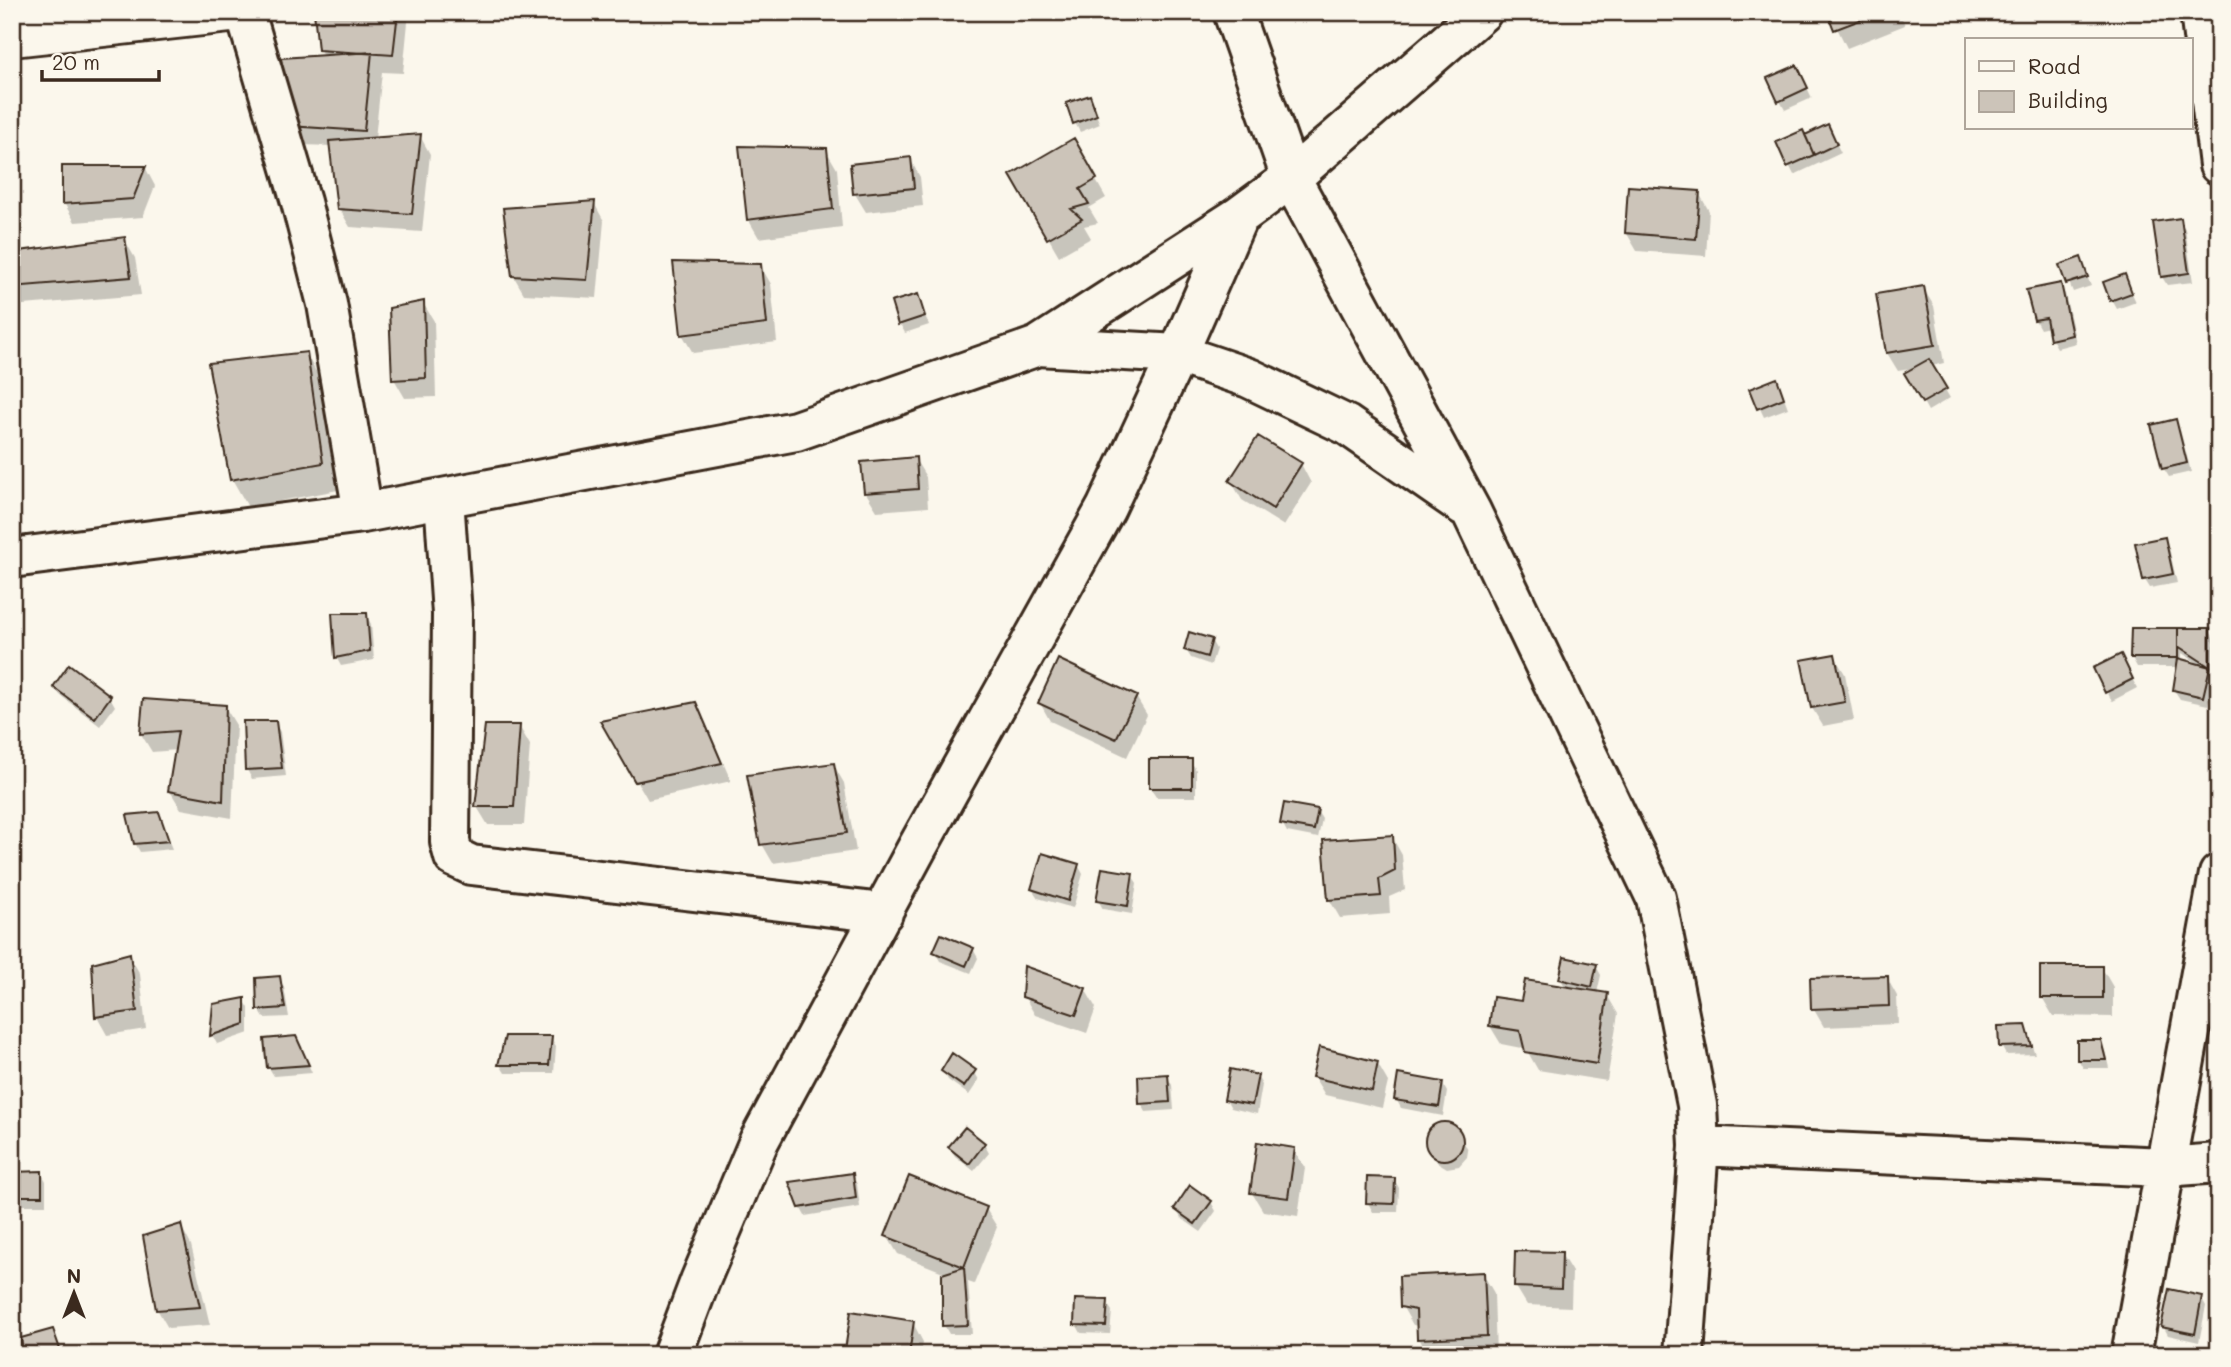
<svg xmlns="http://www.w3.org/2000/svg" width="2231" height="1367" font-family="Mali,sans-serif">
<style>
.shadow{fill:#0003;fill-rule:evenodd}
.building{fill:#ccc4b9;stroke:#3b2a1e;stroke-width:2}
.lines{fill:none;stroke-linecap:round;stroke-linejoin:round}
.minor-casing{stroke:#3b2a1e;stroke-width:44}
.minor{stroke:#fbf7ec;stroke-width:38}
</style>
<rect width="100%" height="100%" fill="#fbf7ec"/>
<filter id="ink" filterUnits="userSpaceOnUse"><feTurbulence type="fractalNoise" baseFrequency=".0143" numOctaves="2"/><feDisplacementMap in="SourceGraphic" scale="14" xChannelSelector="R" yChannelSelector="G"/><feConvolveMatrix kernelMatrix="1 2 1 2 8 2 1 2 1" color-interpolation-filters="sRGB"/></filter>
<g filter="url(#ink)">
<!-- shadow -->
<path class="shadow" d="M315,12H409L403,73L382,72L375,139L420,136L430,154L422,232L350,227L339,208L332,146L302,145L291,126L324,57L320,50Z
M1829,12H1899L1905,25L1847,48Z
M1801,75L1812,98L1785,110L1780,101Z
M1089,97L1100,124L1080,132L1075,123Z
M1832,135L1841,153L1794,175L1778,143L1805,136Z
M1073,140L1106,198L1089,208L1098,223L1084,226L1091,238L1059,256L1012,175Z
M826,150L837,169L842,227L759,238L748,219Z
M910,159L920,177L923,206L866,212L855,194Z
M145,167L155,186L143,217L75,222L64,203Z
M1699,193L1709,211L1706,256L1637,251L1626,232Z
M594,203L604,221L597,298L524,294L513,275Z
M2180,220L2185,229L2193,282L2167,285L2162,277Z
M124,239L135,258L141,295L12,306V254Z
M2080,259L2091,286L2073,292L2062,266Z
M760,265L771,284L777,342L693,353L682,334Z
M2124,276L2136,302L2117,309L2112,300Z
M2060,285L2065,294L2076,343L2057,348L2052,339L2049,327L2040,329L2035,320Z
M1923,288L1934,306L1944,363L1931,366L1950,398L1928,411L1907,374L1916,368L1898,371L1887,353Z
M917,296L929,325L905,333L900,324Z
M423,303L434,321L436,397L405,398L394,379Z
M306,354L322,382L338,490L248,507L232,479Z
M1781,389L1788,408L1764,417L1751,390Z
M2175,421L2180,430L2191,472L2169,477L2164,469Z
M915,459L926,477L928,507L877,511L866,493Z
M1301,464L1311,483L1284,526L1242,500L1231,481Z
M2164,539L2169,548L2177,583L2150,588L2145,580Z
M366,615L371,624L374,660L341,666L336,657Z
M2209,630L2214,638V677L2208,705L2180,699L2174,690L2178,667H2137L2132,658ZM2182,653L2202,666L2182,661Z
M1211,640L1216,649L1211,665L1191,658L1186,650Z
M1834,656L1845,674L1854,720L1823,726L1812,708L1803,661Z
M2125,665L2137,688L2112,701L2095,669Z
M55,687L110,697L115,706L100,726L60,695Z
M1136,697L1147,715L1127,757L1050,721L1040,703Z
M695,704L706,723L731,781L648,800L603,723Z
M225,707L236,725L232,818L181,809L170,791L177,750L152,752L141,734Z
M275,723L280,732L286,776L252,779L247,770Z
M519,726L530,745L524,825H488L477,807Z
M1191,761L1196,770V797H1156L1150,788Z
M833,764L844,783L856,851L773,863L762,844Z
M1317,811L1322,819L1318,838L1287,832L1282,823Z
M158,814L172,849L140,852L135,843Z
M1392,837L1402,855L1405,890L1389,897L1390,914L1340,918L1329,899Z
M1078,865L1083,874L1073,908L1038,898L1032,889Z
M1131,874L1137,883L1132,914L1103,909L1098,900Z
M973,949L978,958L971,973L940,961L935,952Z
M129,955L140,974L146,1029L107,1035L97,1017Z
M1596,966L1601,975L1597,993L1607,995L1618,1014L1607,1081L1538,1070L1526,1049L1501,1044L1490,1026L1523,1003L1566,989L1561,979Z
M2102,968L2113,987V1017L2053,1016L2042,997Z
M279,978L284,987L289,1017L264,1018L259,1010Z
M1887,978L1897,996L1898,1024L1824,1027L1813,1008Z
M1085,989L1096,1008L1087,1033L1035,1015L1024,996Z
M244,1000L249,1008V1033L217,1044L212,1035L215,1006Z
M2025,1027L2035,1054L2006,1055L2001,1046Z
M551,1038L556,1046L554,1073H505L500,1065Z
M2100,1042L2105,1051L2109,1068H2083L2078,1059Z
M301,1047L312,1073L274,1076L269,1068Z
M1377,1063L1388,1082L1382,1108L1325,1095L1314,1077Z
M943,1071H974L979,1080L969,1095L948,1080Z
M1167,1076L1172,1085L1174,1110L1146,1112L1141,1103Z
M1257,1076L1262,1085L1257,1114L1231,1108L1226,1099Z
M1442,1083L1447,1092L1443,1116L1401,1108L1396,1099Z
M1445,1124L1459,1131L1468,1151L1467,1157L1459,1166L1447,1168L1437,1162L1428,1148V1136L1435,1126Z
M984,1144L989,1153L974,1171L955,1156L950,1148Z
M1294,1150L1305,1168L1298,1216L1263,1211L1252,1193Z
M41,1172L46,1181V1205H12V1173Z
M852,1175L857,1184L860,1207L805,1216L800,1207Z
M1394,1179L1399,1188L1398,1212H1373L1368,1203Z
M1211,1202L1216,1211L1201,1232L1181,1218L1176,1209Z
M986,1209L997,1227L974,1284L968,1282L972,1334H949L944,1325L948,1274L898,1254L887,1236Z
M181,1226L191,1245L210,1325L168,1328L157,1309Z
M1561,1254L1572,1272L1571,1307L1527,1305L1516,1287Z
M1483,1274L1494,1293L1496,1354L1428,1355L1419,1338L1418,1326L1413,1325L1402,1306Z
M2201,1297L2206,1306L2199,1342L2168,1335L2163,1326Z
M1106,1302L1112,1311L1110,1334L1081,1333L1076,1324Z
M913,1323L923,1342L921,1355H849L846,1350Z"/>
<!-- building -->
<path class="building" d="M12,12H44L42,35L12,33Z
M314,12H398L393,55L318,50Z
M1827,12H1881L1834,30Z
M372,52L364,131L289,126L281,58Z
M1797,65L1808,88L1778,102L1767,78Z
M1090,95L1097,115L1073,124L1066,103Z
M1828,124L1837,144L1814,155L1805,135Z
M1803,130L1814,155L1787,167L1776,142Z
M421,134L412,214L337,209L329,141Z
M1074,138L1097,179L1080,189L1089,204L1071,209L1082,219L1047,239L1010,175Z
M739,146L827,148L833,209L747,220Z
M911,157L914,188L853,194L850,164Z
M62,166H146L133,199L62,204Z
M1628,186L1700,191L1696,239L1625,233Z
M595,201L587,280L512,276L503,208Z
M2181,218L2189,273L2161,277L2153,222Z
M125,237L131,277L12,287V252Z
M2081,257L2088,277L2066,284L2059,265Z
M673,262L761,264L767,324L681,335Z
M2125,274L2132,293L2110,301L2103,282Z
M2061,283L2072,335L2050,340L2046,318L2034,320L2026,290Z
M1924,286L1935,345L1886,353L1876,294Z
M918,294L925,316L898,325L891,302Z
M424,301L426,378L392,380L389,308Z
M307,352L323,463L230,480L208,363Z
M1929,359L1947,389L1922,403L1904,373Z
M1777,378L1784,398L1757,409L1749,389Z
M2176,419L2187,463L2162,469L2151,425Z
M1258,436L1302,463L1273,509L1229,481Z
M916,457L918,489L864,493L861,462Z
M2165,537L2173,574L2143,580L2135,543Z
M332,613H367L370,651L335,658Z
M2131,628H2178V658H2130Z
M2178,628H2210V667L2178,646Z
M1189,632L1212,639L1207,657L1184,650Z
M1835,654L1845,702L1811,708L1801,660Z
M2121,654L2133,679L2105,693L2093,668Z
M2178,658L2210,667L2203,697L2173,690Z
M1058,659L1137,696L1116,739L1038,703Z
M69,664L111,696L95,718L53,687Z
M143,699L226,705L223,801L168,791L178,731L140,734Z
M696,702L722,763L635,782L600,721Z
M243,721H276L282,768L245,770Z
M485,725H520L514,807H475Z
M1149,759H1192V788H1149Z
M834,763L847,833L760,845L747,775Z
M1284,803L1318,809L1314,830L1280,824Z
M159,812L169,841L134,844L127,815Z
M1393,835L1395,871L1379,879L1381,896L1328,900L1323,840Z
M1042,853L1079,864L1068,901L1031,889Z
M1102,868L1133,873L1128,906L1096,901Z
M941,934L974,948L966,966L933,952Z
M130,953L137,1011L95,1017L92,963Z
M1564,957L1597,964L1592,987L1559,979Z
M1024,966L1086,988L1076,1015L1022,997Z
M2040,966H2103V998H2040Z
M280,976L285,1008L257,1010L256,978Z
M1888,976L1889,1006L1811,1009L1810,978Z
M1525,980L1608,993L1597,1064L1525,1052L1520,1031L1489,1026L1493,997L1521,1001Z
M245,998V1024L210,1036L213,1004Z
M2026,1025L2032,1046L1999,1047L1998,1026Z
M296,1036L309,1065L267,1068L264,1039Z
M505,1036H552L549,1065H498Z
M2077,1040H2101L2106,1060H2077Z
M1319,1047L1378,1062L1372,1091L1312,1077Z
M952,1053L976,1070L964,1087L941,1071Z
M1230,1069L1258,1075L1252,1105L1224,1100Z
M1168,1074L1170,1102L1139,1104L1138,1076Z
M1398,1074L1443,1082L1439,1107L1394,1100Z
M1425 1141a19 19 0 1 1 38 0a19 19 0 1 1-38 0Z
M965,1127L985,1143L969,1164L948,1147Z
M1257,1142L1295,1148L1288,1198L1250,1193Z
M42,1171V1196H12V1172Z
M853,1173L856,1198L799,1208L789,1182Z
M909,1176L987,1207L964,1267L885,1236Z
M1367,1177L1395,1178L1394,1204L1366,1203Z
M1190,1185L1212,1201L1195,1224L1174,1209Z
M181,1224L200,1307L156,1310L143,1236Z
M1515,1251L1562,1252L1561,1289L1514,1287Z
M964,1267L968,1325L942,1326V1274Z
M1484,1272L1487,1336L1417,1339L1416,1310L1400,1307L1399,1276Z
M2169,1289L2202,1296L2195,1334L2161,1327Z
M1075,1299L1108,1300L1106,1326L1074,1325Z
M851,1311L914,1321L909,1355H873L845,1350Z
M53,1329L62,1355H23L21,1338Z"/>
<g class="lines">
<defs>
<path id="minor" d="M245,12L301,202L327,304L363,513
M1233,12L1291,178L1471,511L1656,898L1697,1105L1699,1146L1684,1355
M2200,12L2219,165
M12,37L239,12
M1038,346L1178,354L1249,378L1347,425L1464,506
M444,498L452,614L450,842L454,857L471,865L883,913
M12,558L363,513L796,431L1038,346L1238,217L1291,178L1482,12
M1699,1146L2165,1167L2219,1163
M672,1355L700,1281L759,1141L917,848L1106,508L1178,354L1238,217
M2131,1355L2219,874"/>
</defs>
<!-- minor casing -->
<use href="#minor" class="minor-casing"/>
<!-- minor -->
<use href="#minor" class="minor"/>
</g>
</g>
<!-- margin -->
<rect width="2231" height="1367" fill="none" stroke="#fbf7ec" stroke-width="42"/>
<rect x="21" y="21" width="2189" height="1325" fill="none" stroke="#3b2a1e" stroke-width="2.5" filter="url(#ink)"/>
<!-- legend -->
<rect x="1965" y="38" width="228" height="91" fill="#fbf7ec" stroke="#aea59a" stroke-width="2"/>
<rect x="1979" y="61" width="35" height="10" fill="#fbf7ec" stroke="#aea59a" stroke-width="2"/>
<text x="2028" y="74" font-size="21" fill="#3b2a1e">Road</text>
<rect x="1979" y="91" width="35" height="21" fill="#ccc4b9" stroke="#aea59a" stroke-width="2"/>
<text x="2028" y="108" font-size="21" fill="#3b2a1e">Building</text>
<!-- north arrow -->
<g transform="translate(74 1293)" stroke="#fbf7ec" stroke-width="5" paint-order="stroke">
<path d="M0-5L12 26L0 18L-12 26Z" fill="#3b2a1e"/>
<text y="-10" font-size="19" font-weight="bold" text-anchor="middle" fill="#3b2a1e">N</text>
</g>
<!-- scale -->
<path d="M42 70v10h117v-10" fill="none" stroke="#3b2a1e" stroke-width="3.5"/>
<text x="52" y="70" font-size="21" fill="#3b2a1e" stroke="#fbf7ec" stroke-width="5" paint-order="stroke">20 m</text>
</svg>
